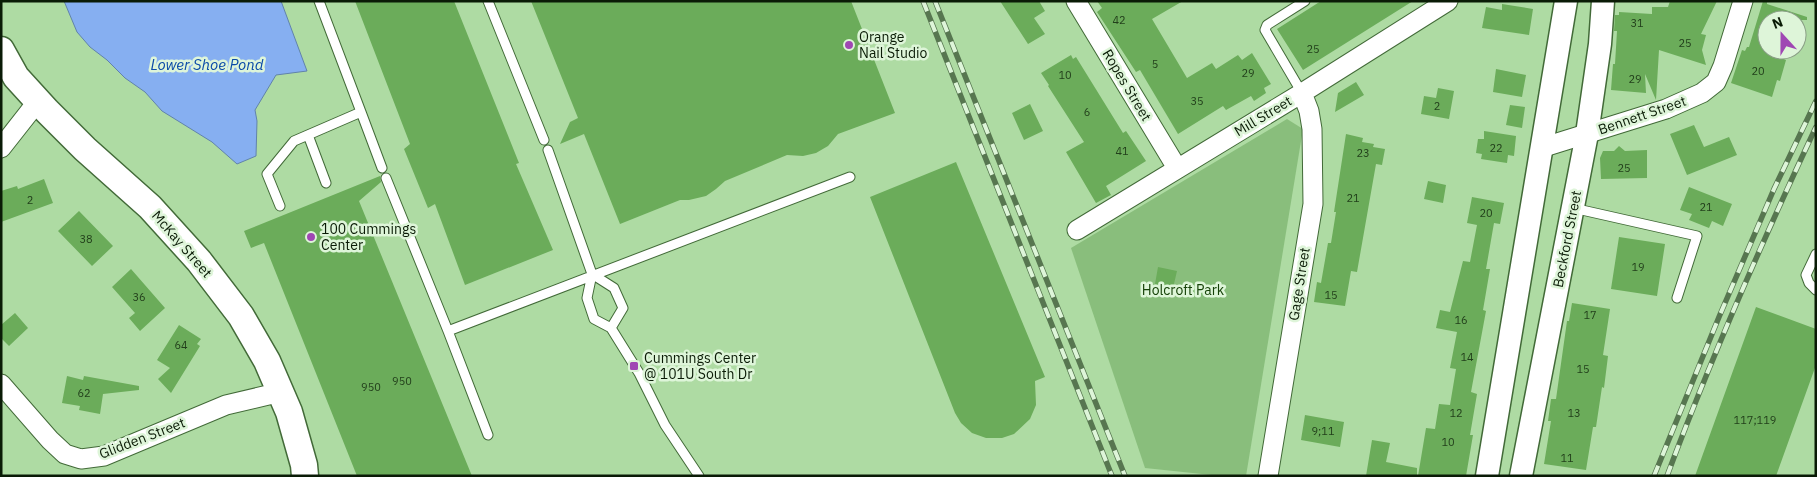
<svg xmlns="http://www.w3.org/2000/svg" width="1817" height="477" font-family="'IBM Plex Sans',sans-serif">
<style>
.green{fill:#89be7c}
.water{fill:#86aff1;stroke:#6183aa}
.building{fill:#6bac5a}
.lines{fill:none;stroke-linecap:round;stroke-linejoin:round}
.service-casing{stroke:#426a38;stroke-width:11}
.minor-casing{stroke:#426a38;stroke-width:21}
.tertiary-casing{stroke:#426a38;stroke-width:25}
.secondary-casing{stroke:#426a38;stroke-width:29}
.service{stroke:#fff;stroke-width:9}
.minor{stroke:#fff;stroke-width:19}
.tertiary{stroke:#fff;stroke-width:22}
.secondary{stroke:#fff;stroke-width:26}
.rail-casing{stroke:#577650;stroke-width:5.5}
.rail{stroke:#def5d9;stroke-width:4;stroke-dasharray:11;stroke-linecap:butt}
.poi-dot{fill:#9f47b3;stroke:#def5d9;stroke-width:2}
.labels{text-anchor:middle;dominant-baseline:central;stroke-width:5;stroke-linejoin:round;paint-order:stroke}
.number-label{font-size:11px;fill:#223f1b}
.poi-label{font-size:14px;fill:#0a1b06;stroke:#def5d9;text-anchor:start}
.street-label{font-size:14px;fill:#0a1b06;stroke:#def5d9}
.park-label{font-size:14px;fill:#164208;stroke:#def5d9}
.water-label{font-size:15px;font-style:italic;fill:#0a4aa8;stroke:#def5d9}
</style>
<rect width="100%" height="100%" fill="#aedba3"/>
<!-- green -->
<path class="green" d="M1287,119L1303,129L1246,476H1221L1145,468L1071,248Z"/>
<!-- water -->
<path class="water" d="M64,1H281L307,71L276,75L255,110L257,121L256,156L237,164L212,142L162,111L145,92L125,78L107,60L90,47L77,32Z"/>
<!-- building -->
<path class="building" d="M355,1H454L519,163L516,164L553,250L465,285L435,204L428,208L404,149L410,144Z
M531,1H851L895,113L838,134L828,146L816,153L803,156L787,155L725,181L716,189L706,196L689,200H680L620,224L584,134L560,144L570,122L578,118Z
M1000,1H1039L1045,11L1034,18L1045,34L1028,44Z
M1097,1H1183L1152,19L1187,78L1212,63L1216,69L1238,55L1242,60L1252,53L1271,84L1264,88L1266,93L1254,101L1251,96L1226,110L1223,106L1178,134L1140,70L1136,72L1097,12L1102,8Z
M1321,1H1413L1303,70L1277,29Z
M1670,1H1717L1701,34L1706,35L1702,50L1706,65L1659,50L1656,100L1645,74L1646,93L1611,90L1613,64H1615L1617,31H1614L1615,15H1619V12L1652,14V7H1668Z
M1763,1H1767V4L1807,17V20H1767V53L1786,60L1780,81L1777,80L1772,97L1731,83L1742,50L1745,51L1747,47H1749Z
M1502,4L1533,9L1529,35L1482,28L1486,7L1502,10Z
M1071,55L1073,59L1076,57L1123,133L1126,131L1146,161L1106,186L1111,195L1096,203L1066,152L1084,142L1048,86L1049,85L1041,73Z
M1496,69L1526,75L1522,97L1493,92Z
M1356,82L1364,95L1335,112L1338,93Z
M1438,88L1454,91L1449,119L1421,114L1424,96L1436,98Z
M1030,104L1043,131L1024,140L1012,113Z
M1510,105L1525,107L1522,128L1506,125Z
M1694,125L1704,147L1729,137L1737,155L1687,175L1670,134Z
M1484,131L1516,136L1514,156L1508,155L1507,163L1481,159L1482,154L1476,153L1478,139H1484Z
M1346,134L1363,138L1362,142L1374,144L1373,147L1385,149L1382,165L1376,164L1357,272L1351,271L1345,306L1314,302L1317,282L1321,283L1328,243H1331L1336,212H1334Z
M1619,146L1625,151L1647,150V178L1601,179L1600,158L1603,151H1614Z
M956,162L1045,377L1035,381L1036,405L1030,419L1014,434L1002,438H986L972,433L961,423L955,413L870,197Z
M380,176L381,182L359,201L472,476H357L264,243L251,248L244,231Z
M44,179L53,203L1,222V191L17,186L18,189Z
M1428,181L1446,185L1443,203L1424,199Z
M1689,187L1732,204L1723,226L1712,221L1709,228L1689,220L1692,214L1680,210Z
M1472,197L1504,203L1500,224L1494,223L1486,269H1490L1483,310L1486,311L1471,392L1477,394L1470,435H1473L1466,476H1418L1426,428L1435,429L1439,404L1450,405L1456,369L1450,368L1457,332L1436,328L1440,310L1450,312L1463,261L1470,262L1477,225L1467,223Z
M79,211L113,246L92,266L58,231Z
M1619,237L1665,244L1657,296L1611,289Z
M1158,267L1177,271L1173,288L1155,284Z
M131,269L165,308L140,331L129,318L135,313L112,287Z
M1572,303L1610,309L1603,355L1608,356L1604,388L1602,387L1596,427H1593L1586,470L1544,464L1551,421H1548L1551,399H1556L1567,321H1569Z
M1756,307L1816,329V365L1776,476H1695Z
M15,313L28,328L9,346L1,338V325Z
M179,325L201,339L197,344L200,346L171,393L158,379L170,368L157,360Z
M67,376L83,380L84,376L139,386V390L103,394L100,414L79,410L80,406L62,403Z
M1305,415L1344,422L1340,447L1301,440Z
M1372,440L1390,443L1386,462L1417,468V476H1366Z"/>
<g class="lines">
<defs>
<path id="service" d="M488,1L544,140
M1302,93L1265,30L1267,25L1305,1
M361,112L382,168
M308,135L326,183
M548,150L592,274L587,298L594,319L611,328L639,373L665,425L699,476
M386,178L448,331L488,435
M280,206L267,174L294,141L361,112L319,1
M1573,208L1697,236L1677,298
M1816,254L1806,275L1809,283L1816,290
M592,274L614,288L623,308L611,328
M448,331L850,177"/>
<path id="minor" d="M1076,1L1177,168
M1,148L38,101
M1541,148L1666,109L1702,93L1716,82L1723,66L1743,1
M1077,230L1302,93L1448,1
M1,384L50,440L65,454L81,459L104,456L226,405L281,392
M1268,476L1313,204L1312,129L1309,111L1302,93"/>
<path id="tertiary" d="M1487,476L1566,1
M1521,476L1587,134L1600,44L1603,1"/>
<path id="secondary" d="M1,50L16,77L47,111L85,149L150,207L199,261L241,316L267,361L289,412L304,465L305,476"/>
</defs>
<!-- service casing -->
<use href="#service" class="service-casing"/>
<!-- minor casing -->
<use href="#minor" class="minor-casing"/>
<!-- tertiary casing -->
<use href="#tertiary" class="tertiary-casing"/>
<!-- secondary casing -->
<use href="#secondary" class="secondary-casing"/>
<!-- service -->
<use href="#service" class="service"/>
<!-- minor -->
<use href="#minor" class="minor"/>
<!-- tertiary -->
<use href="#tertiary" class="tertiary"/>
<!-- secondary -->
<use href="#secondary" class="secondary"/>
<defs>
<path id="rail" d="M923,1L1112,476
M935,1L1125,476
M1654,476L1719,317L1774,189L1816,101
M1667,476C1711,358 1762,242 1816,127"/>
</defs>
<!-- rail casing -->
<use href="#rail" class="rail-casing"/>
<!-- rail -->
<use href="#rail" class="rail"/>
</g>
<!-- markers -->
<g class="poi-dot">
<circle cx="849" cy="45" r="5"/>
<circle cx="311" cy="237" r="5"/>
<rect x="629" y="361" width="10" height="10" rx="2.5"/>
</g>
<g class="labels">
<!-- number labels -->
<g class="number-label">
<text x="1119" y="20">42</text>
<text x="1637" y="23">31</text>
<text x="1685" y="43">25</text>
<text x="1313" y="49">25</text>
<text x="1155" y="64">5</text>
<text x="1758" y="71">20</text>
<text x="1248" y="73">29</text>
<text x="1065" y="75">10</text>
<text x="1635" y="79">29</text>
<text x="1197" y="101">35</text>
<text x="1437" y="106">2</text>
<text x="1087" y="112">6</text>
<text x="1496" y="148">22</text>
<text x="1122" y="151">41</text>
<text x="1363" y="153">23</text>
<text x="1624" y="168">25</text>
<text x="1353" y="198">21</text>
<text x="30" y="200">2</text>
<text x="1706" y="207">21</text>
<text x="1486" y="213">20</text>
<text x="86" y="239">38</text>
<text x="1638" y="267">19</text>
<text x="1331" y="295">15</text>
<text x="139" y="297">36</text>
<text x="1590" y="315">17</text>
<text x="1461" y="320">16</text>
<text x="181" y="345">64</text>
<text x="1467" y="357">14</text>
<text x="1583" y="369">15</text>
<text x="402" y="381">950</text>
<text x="371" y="387">950</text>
<text x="84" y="393">62</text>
<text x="1456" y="413">12</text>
<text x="1574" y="413">13</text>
<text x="1755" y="420">117;119</text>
<text x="1323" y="431">9;11</text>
<text x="1448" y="442">10</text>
<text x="1567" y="458">11</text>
</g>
<!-- poi labels -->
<g class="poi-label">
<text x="859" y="37">Orange<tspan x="859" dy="16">Nail Studio</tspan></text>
<text x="321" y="229">100 Cummings<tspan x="321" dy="16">Center</tspan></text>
<text x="644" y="358">Cummings Center<tspan x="644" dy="16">@ 101U South Dr</tspan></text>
</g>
<!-- street labels -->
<g class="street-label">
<text transform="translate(1127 85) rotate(59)">Ropes Street</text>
<text transform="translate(1642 115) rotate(-19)">Bennett Street</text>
<text transform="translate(1263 116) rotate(-31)">Mill Street</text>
<text transform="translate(1567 239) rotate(-79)">Beckford Street</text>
<text transform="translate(182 244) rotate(49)">McKay Street</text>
<text transform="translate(1299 284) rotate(-81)">Gage Street</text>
<text transform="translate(142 438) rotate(-21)">Glidden Street</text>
</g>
<!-- park labels -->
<g class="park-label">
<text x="1183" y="290">Holcroft Park</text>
</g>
<!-- water labels -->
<g class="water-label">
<text x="207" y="64">Lower Shoe Pond</text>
</g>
</g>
<!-- border -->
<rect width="1817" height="477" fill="none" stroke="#0a1b06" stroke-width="5"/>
<!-- north arrow -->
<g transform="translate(1782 35) rotate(339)"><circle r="24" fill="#def5d9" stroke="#899e85"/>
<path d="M0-4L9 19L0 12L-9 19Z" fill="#9f47b3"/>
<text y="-8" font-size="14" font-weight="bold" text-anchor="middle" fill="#0a1b06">N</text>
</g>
</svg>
